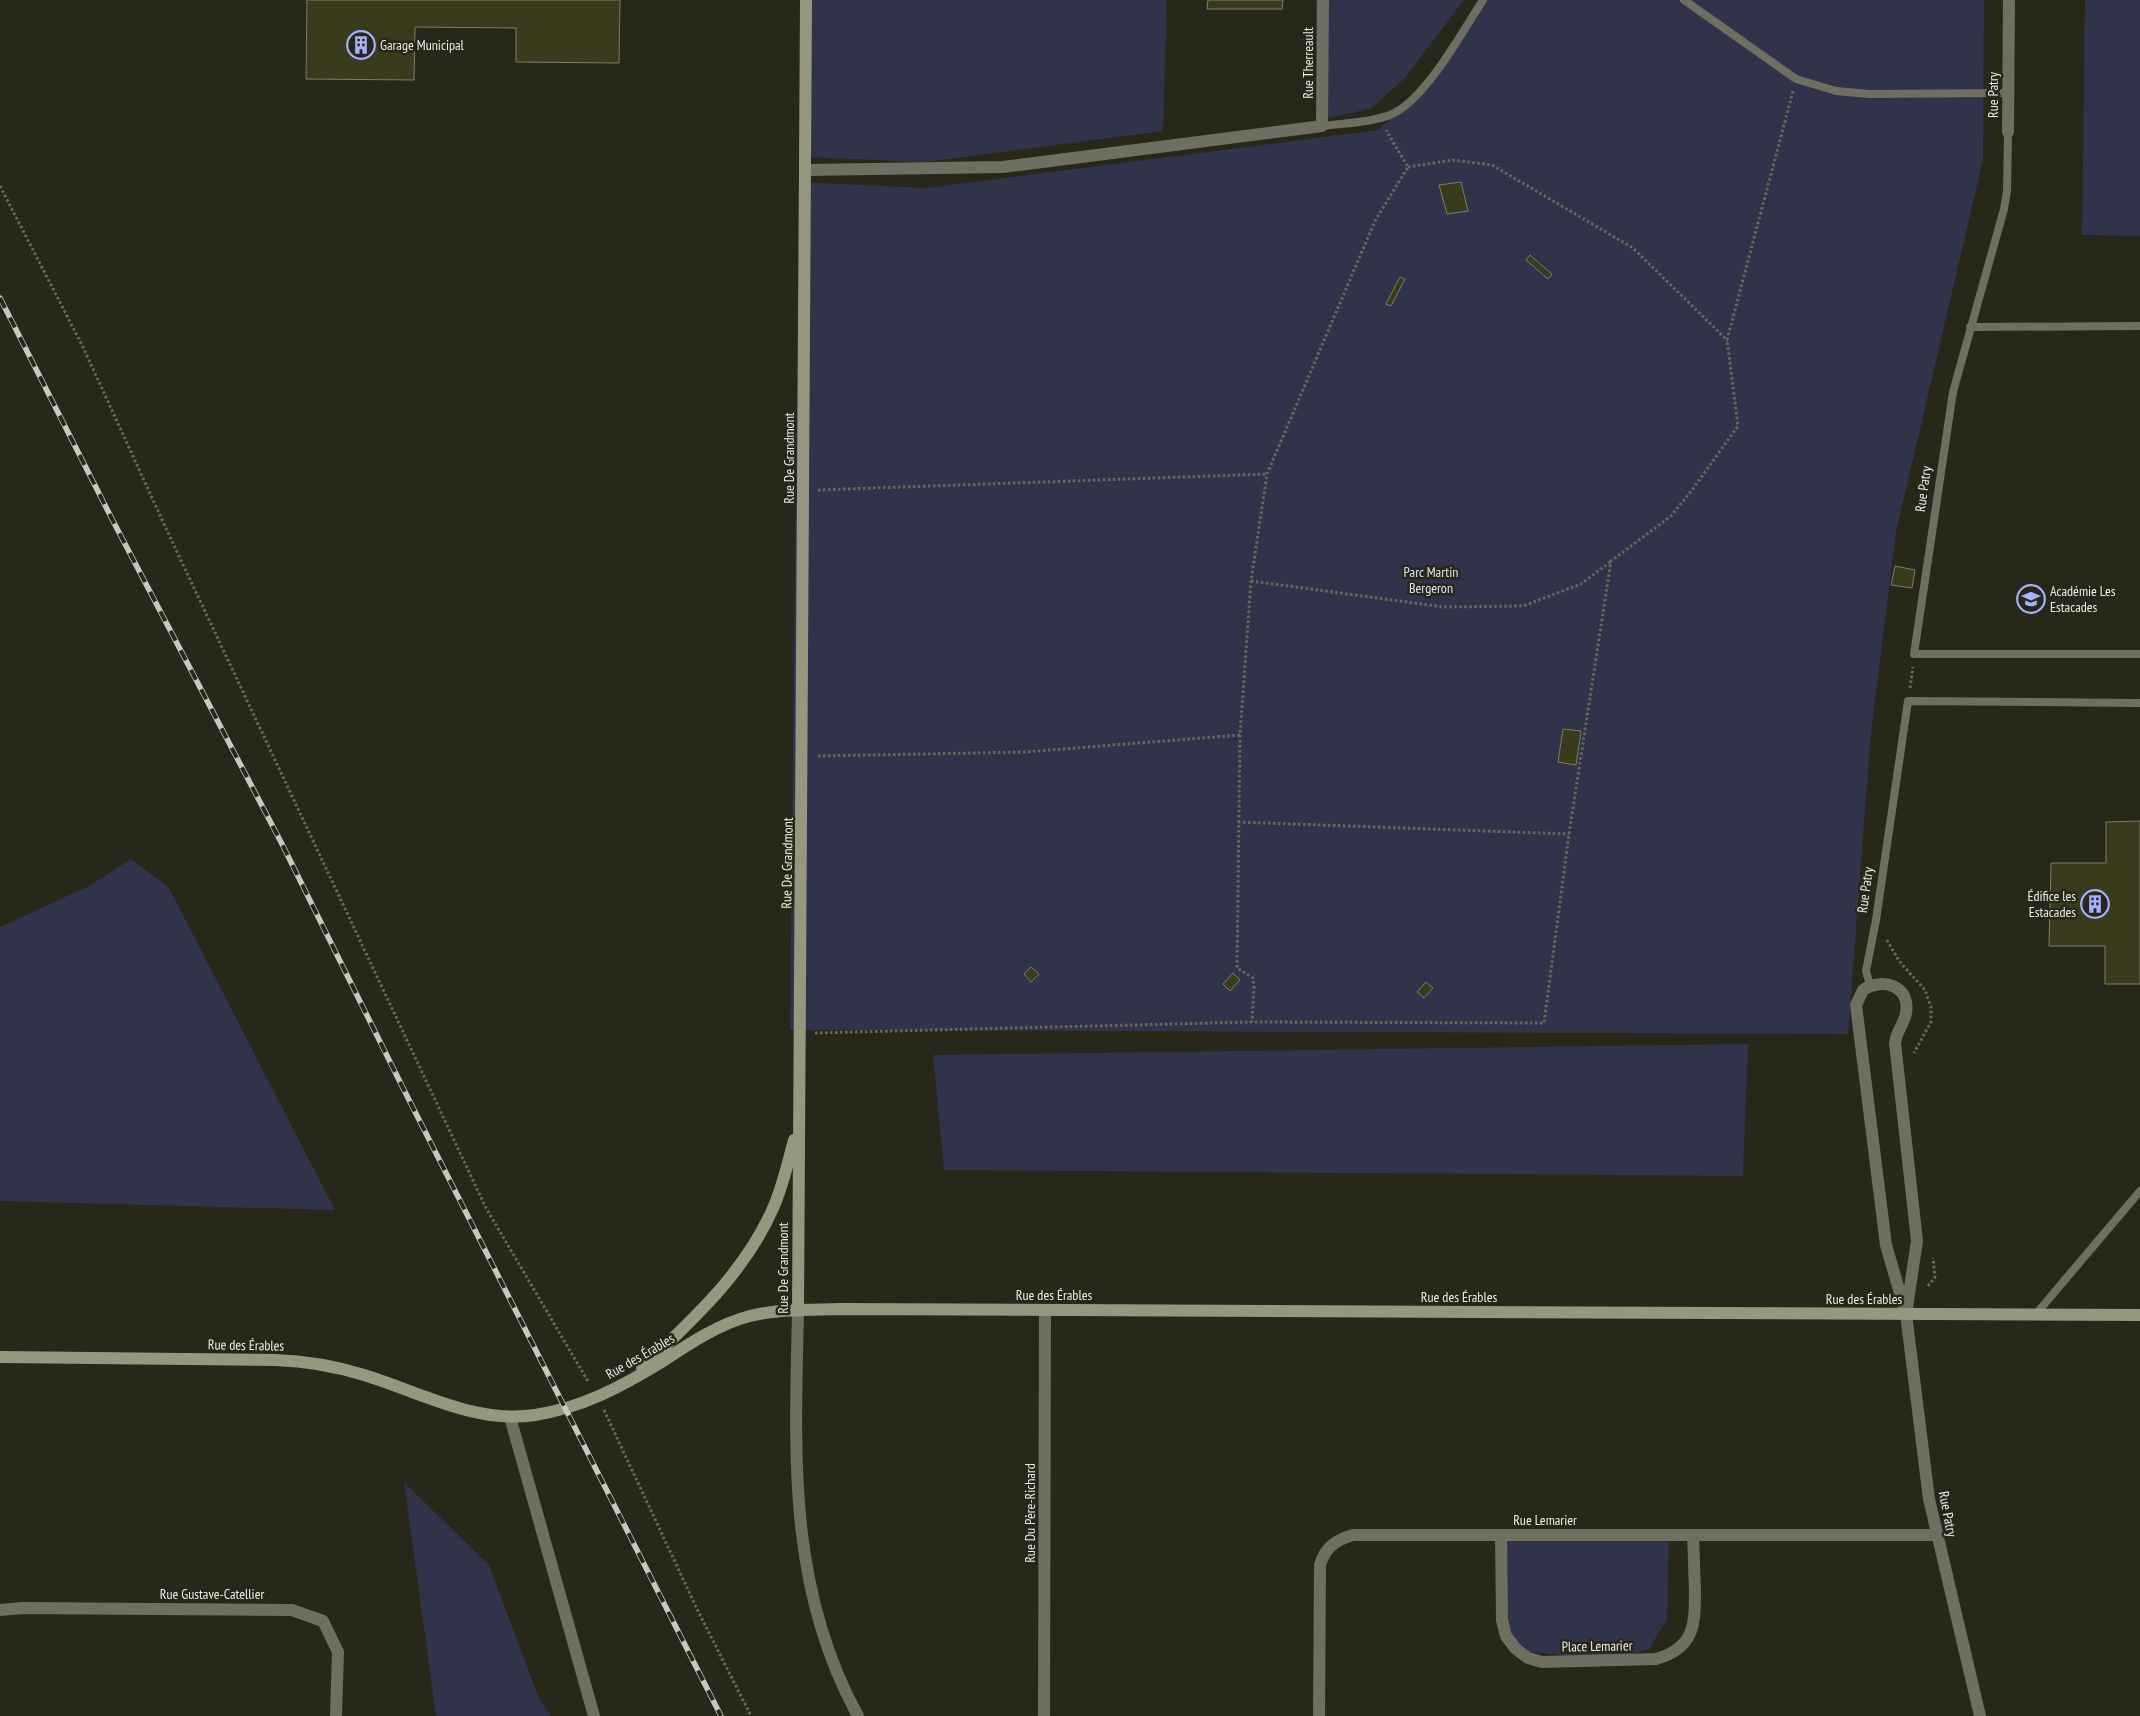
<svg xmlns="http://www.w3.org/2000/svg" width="2140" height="1716" font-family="'PT Sans Narrow',sans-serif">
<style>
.green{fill:#303349}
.building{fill:#3a3a1d;stroke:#7c7d6d}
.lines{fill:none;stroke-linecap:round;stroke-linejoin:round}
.path{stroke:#68685c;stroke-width:3;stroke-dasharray:2.5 2.5;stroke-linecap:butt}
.lane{stroke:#6e6e61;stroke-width:8}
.street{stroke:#6e6e61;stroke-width:12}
.secondary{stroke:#969781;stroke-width:12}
.rail-casing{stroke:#c7c8be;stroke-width:5.5}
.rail{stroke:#27271a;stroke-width:4;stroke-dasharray:11;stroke-linecap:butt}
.labels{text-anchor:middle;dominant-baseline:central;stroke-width:5;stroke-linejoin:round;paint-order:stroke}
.poi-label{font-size:14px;fill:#ebece3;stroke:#27271a;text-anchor:start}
.street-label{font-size:14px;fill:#ebece3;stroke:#27271a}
.park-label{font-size:14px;fill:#dee2f8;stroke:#27271a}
</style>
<rect width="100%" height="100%" fill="#27271a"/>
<!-- green -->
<path class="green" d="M804,0H1167L1163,131L926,162L802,157Z
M1316,0H1464L1405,78L1372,108L1317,121Z
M1486,0H1984L1983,160L1896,532L1871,733L1848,1034L790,1030L799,182L927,188L1378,130L1416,97Z
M2085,0H2140V236L2082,235Z
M131,859L169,888L335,1210L0,1201V927L89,886Z
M1748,1044L1743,1176L944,1170L933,1055Z
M404,1482L489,1565L538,1696L551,1716H436Z
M1500,1536L1669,1538L1667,1619L1649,1649L1613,1659L1524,1652L1499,1634Z"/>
<!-- building -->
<path class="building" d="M307,0H620L619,63L516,62V28L415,27L414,80L306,79Z
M1208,0H1283L1282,9H1207Z
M1461,182L1468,211L1447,214L1439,185Z
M1530,255L1552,274L1548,279L1526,260Z
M1400,277L1405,279L1391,306L1386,304Z
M1895,566L1915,570L1912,588L1891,585Z
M1563,729L1581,731L1576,765L1558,762Z
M2140,821V984H2105V946H2049L2051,863H2106V822Z
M1031,967L1039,974L1031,982L1024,974Z
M1233,973L1240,980L1230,991L1223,984Z
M1426,982L1433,988L1424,998L1417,992Z"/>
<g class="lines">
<!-- path -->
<path class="path" d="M1408,167L1453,160L1492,165L1633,248L1727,340L1793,91
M0,186L82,345L170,537L486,1208L589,1383
M818,490L1267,474
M1251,581L1444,607L1523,606L1581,584L1610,562
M1910,688L1913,667
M1240,735L1237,968L1253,978L1254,987L1252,1022
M818,756L1025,752L1240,735L1251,581L1267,474L1375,221L1408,167L1386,130
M1238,822L1569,834
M1887,940L1899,961L1925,990L1931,1007V1022L1914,1053
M815,1033L1252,1022L1544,1023L1569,834L1611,561L1671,516L1692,490L1738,426L1727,340
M1928,1286L1935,1277L1933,1258
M604,1410L697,1609L751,1716"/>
<!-- lane -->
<path class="lane" d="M1684,0L1796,79L1836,91L1869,94L2007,93
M1322,126C1344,123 1369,123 1390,115C1425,101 1462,32 1483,0
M2008,132L2007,191L2004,209L1953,392L1914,654H2140
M1970,327L2140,326
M1870,985L1866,971L1876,920L1908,701L2140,703
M2036,1314L2140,1191"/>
<!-- street -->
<path class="street" d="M2008,132L2009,0
M807,170L1003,167L1322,126L1323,0
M798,1311C795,1452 787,1587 858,1716
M1906,1314L1917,1241L1895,1043C1896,1032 1904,1024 1906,1013C1911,986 1883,977 1863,990L1856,1005L1886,1245L1906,1314L1929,1499L1980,1716
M510,1417L594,1716
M1501,1535L1502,1620L1506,1636L1516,1649L1528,1658L1542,1662L1656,1659C1695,1648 1695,1624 1695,1589C1694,1571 1694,1553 1693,1535
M0,1610L23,1608L292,1610L323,1621L338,1652L336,1716
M1044,1716L1045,1310
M1319,1716L1320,1565C1325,1547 1336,1540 1353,1535H1936"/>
<!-- secondary -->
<path class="secondary" d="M798,1311L806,0
M0,1357L275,1360C305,1361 335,1366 364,1375C420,1392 475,1424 535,1415C581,1408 621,1387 660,1363C687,1345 718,1324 750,1316C778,1309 811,1310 840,1309L2140,1315
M642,1368C693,1319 746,1272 774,1206C783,1185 788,1162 794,1140"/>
<defs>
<path id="rail" d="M0,298L112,519L282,844L403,1088L721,1716"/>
</defs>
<!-- rail casing -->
<use href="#rail" class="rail-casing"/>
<!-- rail -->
<use href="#rail" class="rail"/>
</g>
<!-- icons -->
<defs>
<symbol id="building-ring" viewBox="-11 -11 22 22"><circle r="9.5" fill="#27271a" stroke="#a7b1fc" stroke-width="1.5"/><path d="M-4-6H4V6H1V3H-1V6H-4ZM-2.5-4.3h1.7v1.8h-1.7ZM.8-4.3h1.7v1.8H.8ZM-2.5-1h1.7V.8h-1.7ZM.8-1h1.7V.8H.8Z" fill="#a7b1fc"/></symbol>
<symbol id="school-ring" viewBox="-11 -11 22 22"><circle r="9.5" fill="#27271a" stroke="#a7b1fc" stroke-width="1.5"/><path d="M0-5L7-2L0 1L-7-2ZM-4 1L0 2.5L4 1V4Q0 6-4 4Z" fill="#a7b1fc"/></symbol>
</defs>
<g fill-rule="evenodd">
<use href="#building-ring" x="345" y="29" width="32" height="32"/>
<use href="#school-ring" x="2015" y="583" width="32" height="32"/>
<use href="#building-ring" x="2079" y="888" width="32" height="32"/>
</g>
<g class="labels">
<!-- poi labels -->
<g class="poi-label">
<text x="380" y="45">Garage Municipal</text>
<text x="2050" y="591">Académie Les<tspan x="2050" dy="16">Estacades</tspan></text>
<text x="2076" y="896" text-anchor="end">Édifice les<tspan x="2076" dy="16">Estacades</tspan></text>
</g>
<!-- street labels -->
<g class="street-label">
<text transform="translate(1308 63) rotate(-90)">Rue Therreault</text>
<text transform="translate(1993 95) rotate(-90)">Rue Patry</text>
<text transform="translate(789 458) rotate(-90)">Rue De Grandmont</text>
<text transform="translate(1923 489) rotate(-82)">Rue Patry</text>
<text transform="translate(787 863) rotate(-89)">Rue De Grandmont</text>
<text transform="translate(1865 890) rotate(-82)">Rue Patry</text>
<text transform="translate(783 1268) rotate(-90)">Rue De Grandmont</text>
<text x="1054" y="1295">Rue des Érables</text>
<text x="1459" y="1297">Rue des Érables</text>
<text x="1864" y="1299">Rue des Érables</text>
<text transform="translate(246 1345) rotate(1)">Rue des Érables</text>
<text transform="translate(640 1356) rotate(-30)">Rue des Érables</text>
<text transform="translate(1030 1513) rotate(-90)">Rue Du Père-Richard</text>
<text transform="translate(1948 1514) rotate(79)">Rue Patry</text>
<text x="1545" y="1520">Rue Lemarier</text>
<text x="212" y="1594">Rue Gustave-Catellier</text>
<text transform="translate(1597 1646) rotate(-1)">Place Lemarier</text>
</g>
<!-- park labels -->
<g class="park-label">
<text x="1431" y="572">Parc Martin<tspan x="1431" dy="16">Bergeron</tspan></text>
</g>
</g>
</svg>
